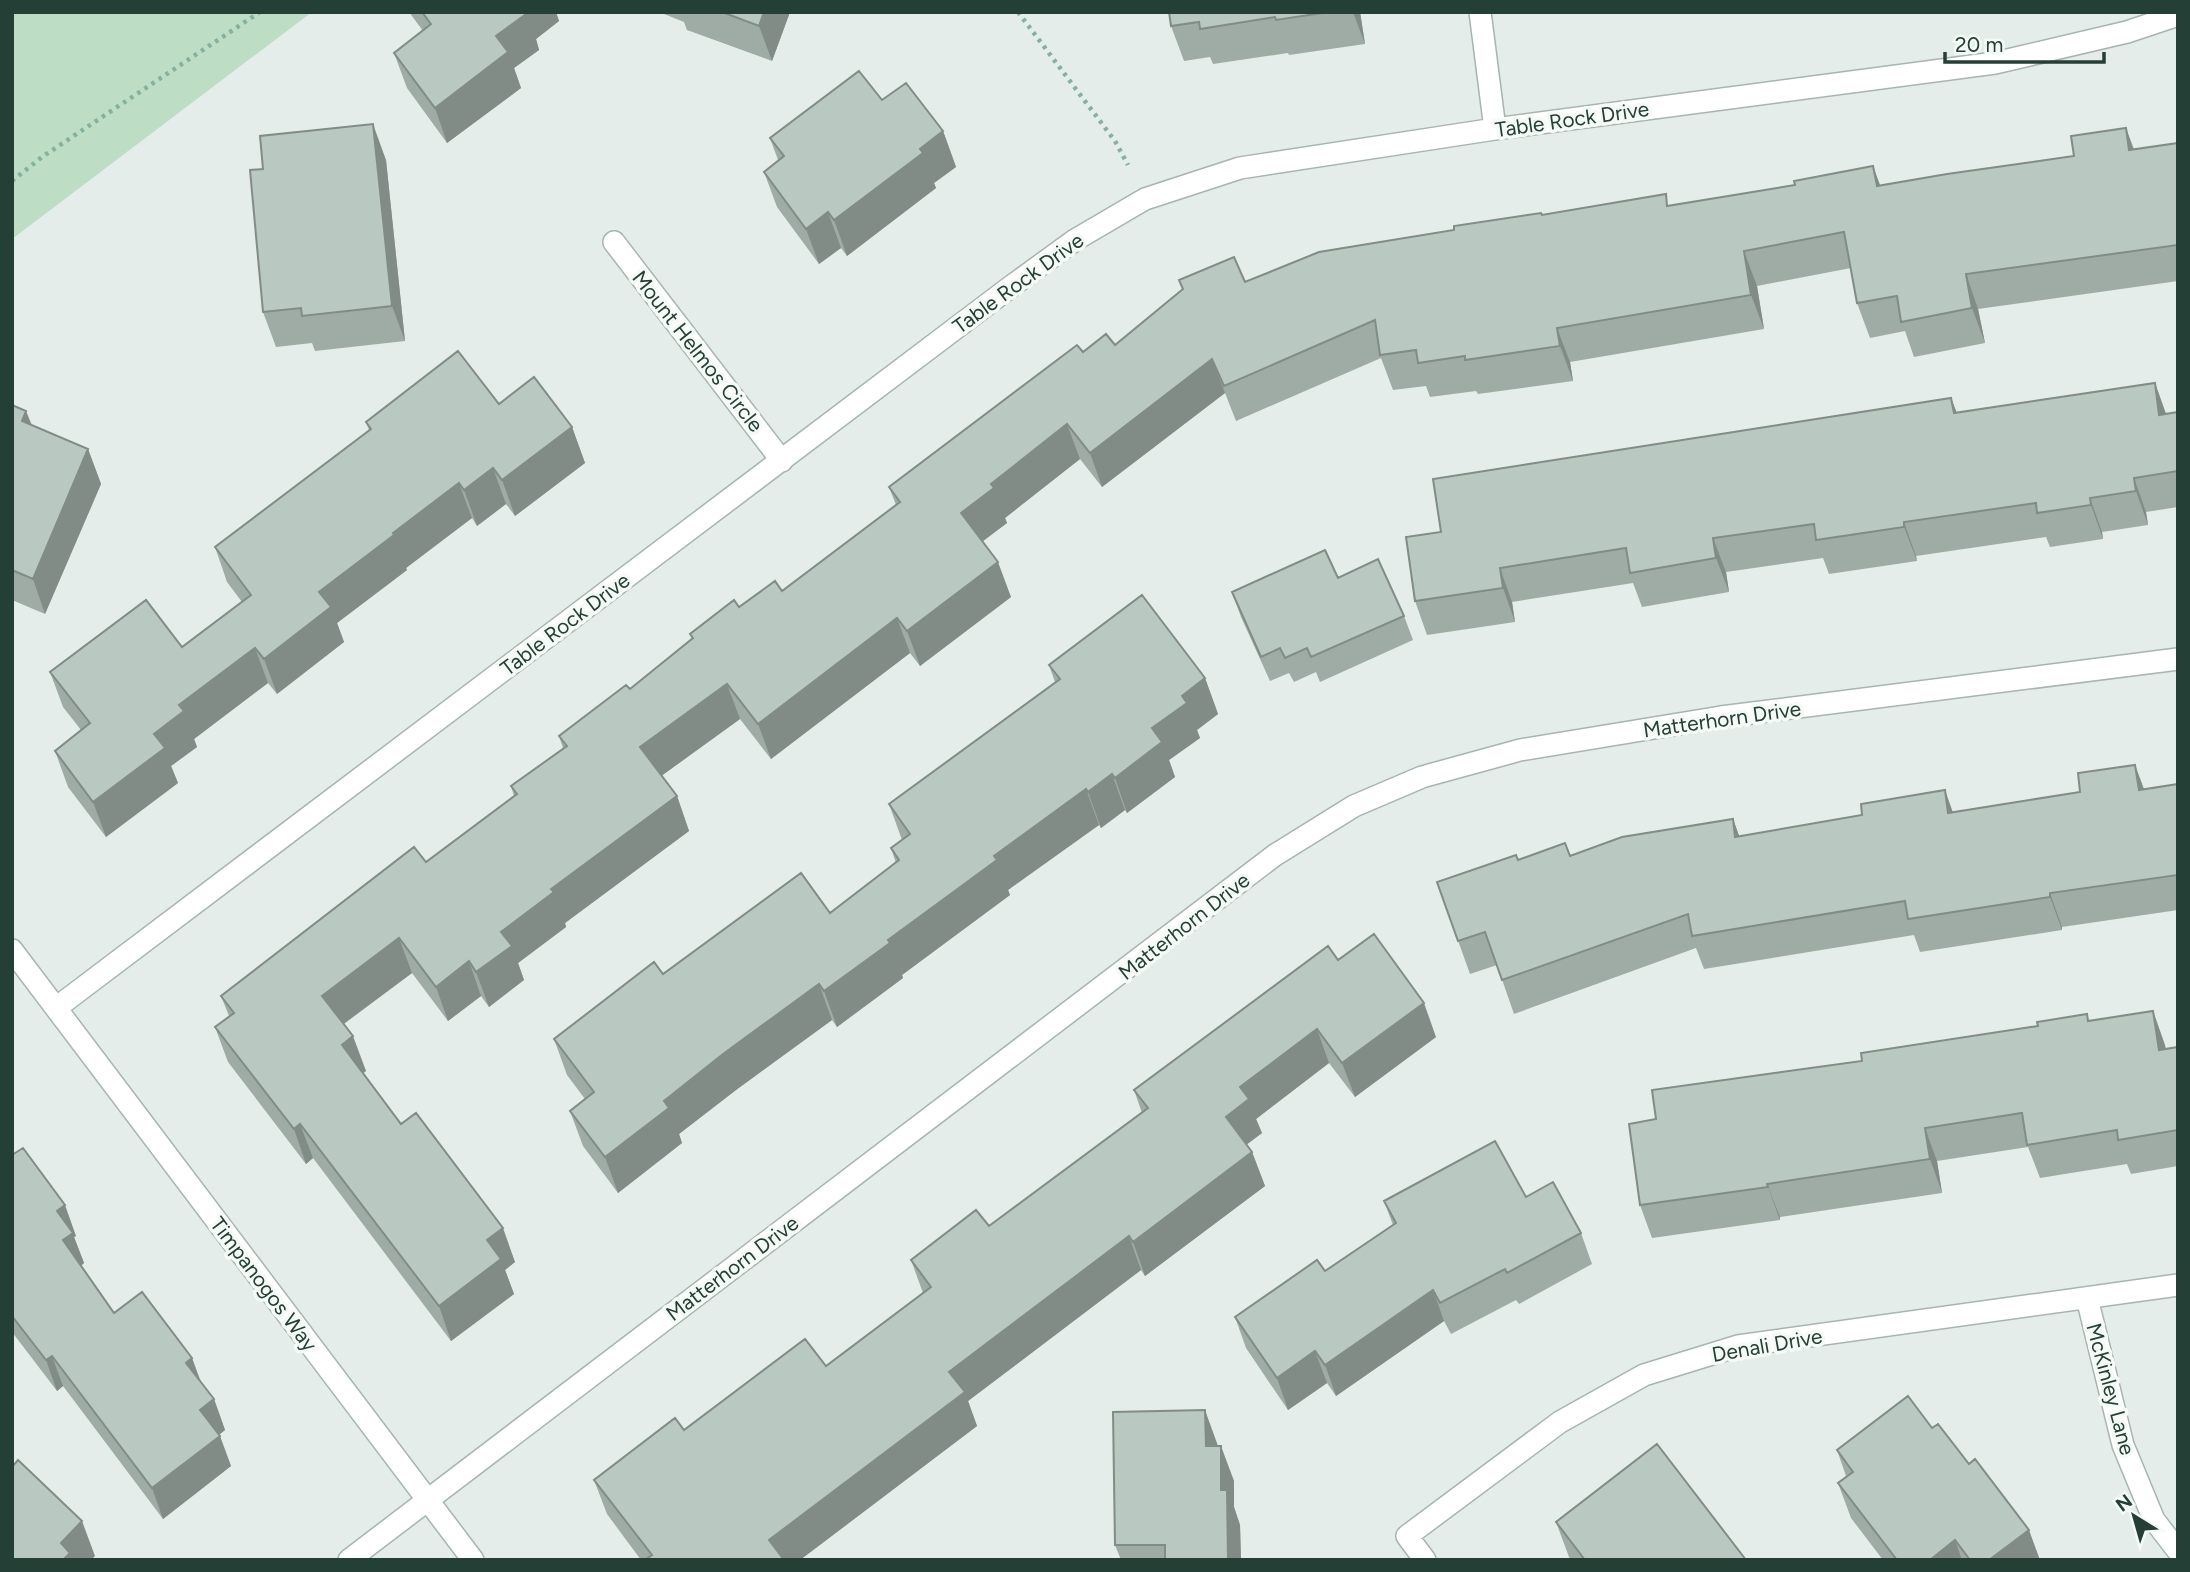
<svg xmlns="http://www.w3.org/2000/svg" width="2190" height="1572" font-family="Figtree,sans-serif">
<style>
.green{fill:#bddec4}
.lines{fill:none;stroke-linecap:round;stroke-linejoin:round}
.minor-casing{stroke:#a6b5b0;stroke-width:24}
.path{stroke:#84b1a0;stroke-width:4.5;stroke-dasharray:3.5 5;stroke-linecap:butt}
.minor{stroke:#fff;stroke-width:21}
.wall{fill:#9faca6}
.shaded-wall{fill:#828c87}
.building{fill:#b9c8c1;stroke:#828c87;stroke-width:2}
.labels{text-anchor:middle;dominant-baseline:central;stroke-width:7;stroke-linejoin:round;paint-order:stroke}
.street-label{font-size:21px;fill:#233f36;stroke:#f5faf7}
</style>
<rect width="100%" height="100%" fill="#e4ede9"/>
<!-- green -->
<path class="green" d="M12,12H312L12,239Z"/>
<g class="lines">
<defs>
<path id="minor" d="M1480,12L1495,129
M614,242L782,461
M12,950L473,1560
M56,1008L1009,288L1075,240L1145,199L1240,168L1495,129L1995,63L2127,32L2178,15
M2087,1298L2123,1445L2154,1520L2178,1551
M349,1560L1275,855L1354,806L1422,777L1520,750L1721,717L2178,659
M1425,1560L1407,1536L1560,1422L1644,1375L1738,1346L2178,1285"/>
</defs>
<!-- minor casing -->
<use href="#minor" class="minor-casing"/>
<!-- path -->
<path class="path" d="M1018,12L1115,141L1128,165
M12,181L42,157L260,12"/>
<!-- minor -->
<use href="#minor" class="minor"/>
</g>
<!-- wall -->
<path class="wall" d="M409,12H556L559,21L536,39L539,50L514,68L521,88L447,143L407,88L394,53L423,31Z
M659,12H790L772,61L687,30L684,22Z
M1169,12H1360L1365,44L1289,55L1288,53L1213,64L1210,57L1184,61L1171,26Z
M882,100L943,131L956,167L934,183L936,188L847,256L841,248L819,264L777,207L764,172L778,160L770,138Z
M2126,128L2134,149L2178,143V281L1978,309L1985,343L1914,357L1905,331L1870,338L1857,303L1851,268L1757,286L1764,329L1570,362L1573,381L1478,394L1476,391L1430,397L1426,386L1393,390L1381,358L1236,421L1225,393L1102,487L1080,459L1005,518L1007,523L982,541L1011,597L920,666L910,653L771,759L740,719L661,776L677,796L689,831L565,923L566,927L518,963L524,980L489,1007L481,996L448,1021L412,973L344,1024L366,1071L363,1073L401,1124L515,1262L505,1270L514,1294L451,1341L313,1158L306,1164L228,1062L215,1027L229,1016L221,996L426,862L514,796L511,786L563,748L559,736L630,689L692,639L690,634L739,607L782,591L896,505L889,487L1083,352L1115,345L1245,282L1454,230L1542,215L1670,206L1880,186L2074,156Z
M386,160L405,341L315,351L312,343L276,347L263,312Z
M2155,383L2166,414L2178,412V507L2146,512L2148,525L2102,532L2103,539L2050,547L2046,537L1916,556L1917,561L1829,574L1823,558L1726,572L1729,592L1642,607L1633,583L1512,602L1515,622L1427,635L1415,601L1441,532L1951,398L1957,413Z
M499,404L572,427L585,463L515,516L506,504L477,526L472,518L406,568L407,570L337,623L344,642L277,694L268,683L194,739L197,747L171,766L178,783L106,837L68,787L55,751L81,730L63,707L50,672L182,647L242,602L227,582L215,547L369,430L366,422Z
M12,405L26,411L32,425L88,449L101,484L45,614L12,600Z
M1338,578L1404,616L1413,640L1320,682L1316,672L1294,682L1289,673L1270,681L1241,617L1232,592Z
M1049,665L1205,678L1218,714L1197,730L1200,738L1169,760L1175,777L1127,813L1125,810L1101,828L1099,825L1008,890L1010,895L902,975L903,978L837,1027L832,1020L736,1090L679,1134L682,1143L618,1193L583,1146L570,1111L585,1099L567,1075L554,1039L663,974L830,913L896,863L891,848L902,840L889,804L1055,682Z
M2135,765L2144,789L2178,784V910L2062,927V930L1920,952L1914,935L1704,969L1696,948L1514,1014L1497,965L1470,974L1437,882L1518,860L1570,856L1733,819L1739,836L1953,812L2080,792Z
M1338,960L1436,1037L1355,1097L1329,1063L1256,1119L1262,1133L1246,1145L1252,1152L1265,1186L1145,1276L1141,1270L968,1401L977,1426L800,1560H641L607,1514L594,1480L684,1430L826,1366L923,1293L911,1260L989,1226L1142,1113L1134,1090Z
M2153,1011L2166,1049L2178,1047V1166L2131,1174L2127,1164L2040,1178L2028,1147L1937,1161L1942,1193L1780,1217V1220L1652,1238L1640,1205L1656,1119L1862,1061L2090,1021Z
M12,1155L76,1236L74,1237L84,1263L81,1266L114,1313L192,1358L201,1382L214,1399L225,1430L219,1435L231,1466L163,1519L63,1386L57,1391L12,1332Z
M1526,1197L1581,1233L1592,1264L1519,1304L1516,1300L1451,1334L1444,1321L1336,1396L1327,1383L1288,1410L1246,1348L1235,1317L1325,1271L1393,1225L1384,1201Z
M1932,1428L2040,1560H1883L1851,1518L1838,1483L1846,1476L1837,1450Z
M1218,1446L1234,1481V1507L1240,1525L1241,1560H1121L1115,1545Z
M1556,1522L1746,1560H1571L1569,1557Z"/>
<!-- shaded-wall -->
<path class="shaded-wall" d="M522,12H556L559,21L536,39L539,50L514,68L521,88L447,143L435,108L496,36Z
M764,12H790L772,61L759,26Z
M1353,12H1360L1365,44Z
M373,124L386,160L405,341L392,306Z
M2126,128L2138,163L2129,150Z
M943,131L956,167L934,183L936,188L847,256L834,220L920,149Z
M1873,166L1886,201L1877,186Z
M828,212L841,248L819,264L806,229Z
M1744,251L1757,286L1764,329L1751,295Z
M1966,274L1978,309L1985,343L1972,308Z
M1557,328L1570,362L1573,381L1560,346Z
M1212,359L1225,393L1102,487L1090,453Z
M2155,383L2167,417L2159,415Z
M1951,398L1964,432L1954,413Z
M26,411L39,446L22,421Z
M1067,424L1080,459L1005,518L1007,523L974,548L961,513L991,484Z
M572,427L585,463L515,516L502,480Z
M88,449L101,484L45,614L33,579Z
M493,468L506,504L477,526L464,490Z
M2134,478L2146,512L2148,525L2136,491Z
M459,483L472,518L406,568L407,570L337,623L344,642L277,694L264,659L319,592L393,533Z
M2090,498L2102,532L2103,539L2091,505Z
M1904,522L1916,556L1917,561L1904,527Z
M1713,538L1726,572L1729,592L1716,558Z
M998,562L1011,597L920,666L907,631Z
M1500,568L1512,602L1515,622L1503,588Z
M897,618L910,653L771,759L758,724Z
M255,648L268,683L194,739L197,747L171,766L178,783L106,837L93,802L179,705Z
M1205,678L1218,714L1197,730L1200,738L1169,760L1175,777L1127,813L1115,778L1152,728L1182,696Z
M727,684L740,719L653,782L640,747Z
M2135,765L2147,798L2139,790Z
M1112,774L1125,810L1101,828L1088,792Z
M1086,789L1099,825L1008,890L1010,895L902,975L903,978L837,1027L824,991L994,856Z
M1945,790L1957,824L1948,813Z
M677,796L689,831L565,923L566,927L518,963L524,980L489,1007L476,972L501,932L551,889Z
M1733,819L1745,852L1735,837Z
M2050,893L2062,927V930L2050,897Z
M399,938L412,973L335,1030L322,996Z
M469,961L481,996L448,1021L436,987Z
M819,984L832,1020L736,1090L679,1134L682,1143L618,1193L605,1157L664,1101L723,1054Z
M1424,1003L1436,1037L1355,1097L1342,1063Z
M2153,1011L2165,1045L2172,1083L2159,1050Z
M1317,1029L1329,1063L1256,1119L1262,1133L1238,1151L1226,1117L1240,1087Z
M353,1036L366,1071L354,1080L342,1045Z
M300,1124L313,1158L306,1164L294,1129Z
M1925,1128L1937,1161L1942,1193L1930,1159Z
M1252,1152L1265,1186L1145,1276L1133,1242Z
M1767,1184L1780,1217V1220L1768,1187Z
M65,1205L76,1236L74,1237L84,1263L74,1271L63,1240L57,1211Z
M503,1228L515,1262L505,1270L514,1294L451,1341L439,1306L487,1240Z
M1129,1236L1141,1270L968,1401L977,1426L800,1560H776L769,1540L949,1372Z
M1433,1290L1444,1321L1336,1396L1325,1365Z
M1315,1351L1327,1383L1288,1410L1277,1378Z
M52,1356L63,1386L57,1391L46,1360Z
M192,1358L203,1389L186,1363Z
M214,1399L225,1430L212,1440L200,1410Z
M1205,1410L1218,1446L1219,1481L1206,1446Z
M220,1436L231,1466L163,1519L152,1488Z
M1221,1446L1234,1481V1507L1240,1525L1241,1560H1228L1221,1490Z
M82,1521L95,1556L91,1560H63L61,1543Z
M2029,1530L2040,1560H1989Z
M1955,1540L1962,1560H1930Z"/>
<!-- building -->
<path class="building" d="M422,12H525L526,14L496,36L508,52L435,108L394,53L431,24Z
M722,12H764L759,26Z
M1169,12H1329L1276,20L1275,17L1200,29L1199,22L1171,26Z
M859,71L882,100L906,83L943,131L920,149L923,153L834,220L828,212L806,229L764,172L784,156L770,138Z
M373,124L392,306L302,316L301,308L263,312L250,170L263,169L260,136Z
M2126,128L2129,150L2178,143V245L1966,274L1972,308L1901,322L1897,296L1857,303L1844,232L1744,251L1751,295L1557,328L1560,346L1465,360V356L1418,363L1416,350L1380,355L1375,320L1224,386L1212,359L1090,453L1067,424L991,484L994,488L961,513L998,562L907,631L897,618L758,724L727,684L640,747L677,796L551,889L554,892L501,932L512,946L476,972L469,961L436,987L399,938L322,996L353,1036L342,1045L401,1124L416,1113L503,1228L487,1240L501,1259L439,1306L300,1124L294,1129L215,1027L234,1013L221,996L414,847L426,862L517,794L511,786L567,746L559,736L626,685L630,689L693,638L690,634L734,600L739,607L775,581L782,591L900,502L889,487L1077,345L1083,352L1106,334L1115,345L1183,289L1179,280L1234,257L1245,282L1319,252L1454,230V226L1541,213L1542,215L1666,194L1667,206L1795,185L1794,181L1873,166L1877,186L1947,174L2074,156L2071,136Z
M458,351L499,404L534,377L572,427L502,480L493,468L464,490L459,483L393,533L394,535L319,592L331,607L264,659L255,648L179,705L184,711L154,734L165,748L93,802L55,751L90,723L50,672L146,600L182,647L251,595L215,547L371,429L366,422Z
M2155,383L2159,415L2178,412V471L2134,478L2136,491L2090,498L2091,505L2037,513L2036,503L1904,522V527L1816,540L1814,524L1713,538L1716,558L1630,573L1626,548L1500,568L1503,588L1415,601L1406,537L1441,532L1433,479L1951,398L1954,413Z
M12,405L26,411L22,421L88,449L33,579L12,570Z
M1325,550L1338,578L1378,559L1404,616L1311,657L1307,648L1285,658L1280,648L1261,657L1232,592Z
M1142,595L1205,678L1182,696L1187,703L1152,728L1162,742L1115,778L1112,774L1088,792L1086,789L994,856L997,860L888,940L890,943L824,991L819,984L723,1054L664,1101L669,1108L605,1157L570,1111L594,1092L554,1039L654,962L663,974L801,873L830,913L899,860L891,848L910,834L889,804L1060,679L1049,665Z
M2135,765L2139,790L2178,784V875L2050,893V897L1908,919L1905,901L1692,936L1688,914L1502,980L1485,932L1458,941L1437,882L1516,855L1518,860L1565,843L1570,856L1622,837L1733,819L1735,837L1862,815L1861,804L1945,790L1948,813L2080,792L2078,773Z
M1374,934L1424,1003L1342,1063L1317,1029L1240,1087L1249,1099L1226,1117L1252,1152L1133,1242L1129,1236L949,1372L965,1392L769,1540L784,1560H645L652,1555L594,1480L675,1418L684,1430L805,1339L826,1366L931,1287L911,1260L976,1210L989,1226L1148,1108L1134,1090L1328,946L1338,960Z
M2153,1011L2159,1050L2178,1047V1130L2118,1140L2117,1130L2027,1145L2022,1113L1925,1128L1930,1159L1767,1184L1768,1187L1640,1205L1629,1124L1656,1119L1652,1090L1862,1061L1861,1053L2038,1026L2037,1022L2087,1014L2088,1021Z
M1495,1141L1526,1197L1553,1182L1581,1233L1507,1273L1505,1269L1440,1303L1433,1290L1325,1365L1315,1351L1277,1378L1235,1317L1317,1260L1325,1271L1396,1223L1384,1201Z
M23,1148L65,1205L57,1211L73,1233L63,1240L114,1313L142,1292L192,1358L186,1363L214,1399L200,1410L220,1436L152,1488L52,1356L46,1360L12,1316V1155Z
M1908,1396L1932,1428L1938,1424L1969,1464L1975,1459L2029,1530L1989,1560H1970L1955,1540L1930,1560H1897L1838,1483L1853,1472L1837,1450Z
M1205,1410L1206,1446H1221V1490H1227L1228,1560H1165V1545H1115L1113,1412Z
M1657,1444L1746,1560H1585L1556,1522Z
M18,1460L82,1521L61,1543L70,1553L63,1560H12V1467Z"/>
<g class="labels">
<!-- street labels -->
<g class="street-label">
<text transform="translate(1572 119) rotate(-8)">Table Rock Drive</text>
<text transform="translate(1018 283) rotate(-36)">Table Rock Drive</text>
<text transform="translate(698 351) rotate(52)">Mount Helmos Circle</text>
<text transform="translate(565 624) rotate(-37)">Table Rock Drive</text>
<text transform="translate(1722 719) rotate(-8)">Matterhorn Drive</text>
<text transform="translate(1184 926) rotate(-38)">Matterhorn Drive</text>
<text transform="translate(732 1268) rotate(-37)">Matterhorn Drive</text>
<text transform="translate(264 1284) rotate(53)">Timpanogos Way</text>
<text transform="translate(1767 1345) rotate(-10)">Denali Drive</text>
<text transform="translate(2111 1389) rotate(75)">McKinley Lane</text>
</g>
</g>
<!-- border -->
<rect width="2190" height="1572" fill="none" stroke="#233f36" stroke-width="28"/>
<!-- north arrow -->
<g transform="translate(2134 1516) rotate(323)" stroke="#f5faf7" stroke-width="5" paint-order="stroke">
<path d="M0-5L12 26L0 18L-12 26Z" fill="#233f36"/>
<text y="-10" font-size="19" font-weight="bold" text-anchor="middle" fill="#233f36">N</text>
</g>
<!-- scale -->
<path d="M1945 52v10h159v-10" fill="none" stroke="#233f36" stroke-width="3.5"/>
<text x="1955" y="52" font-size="21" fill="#233f36" stroke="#f5faf7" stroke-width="5" paint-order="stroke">20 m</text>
</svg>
